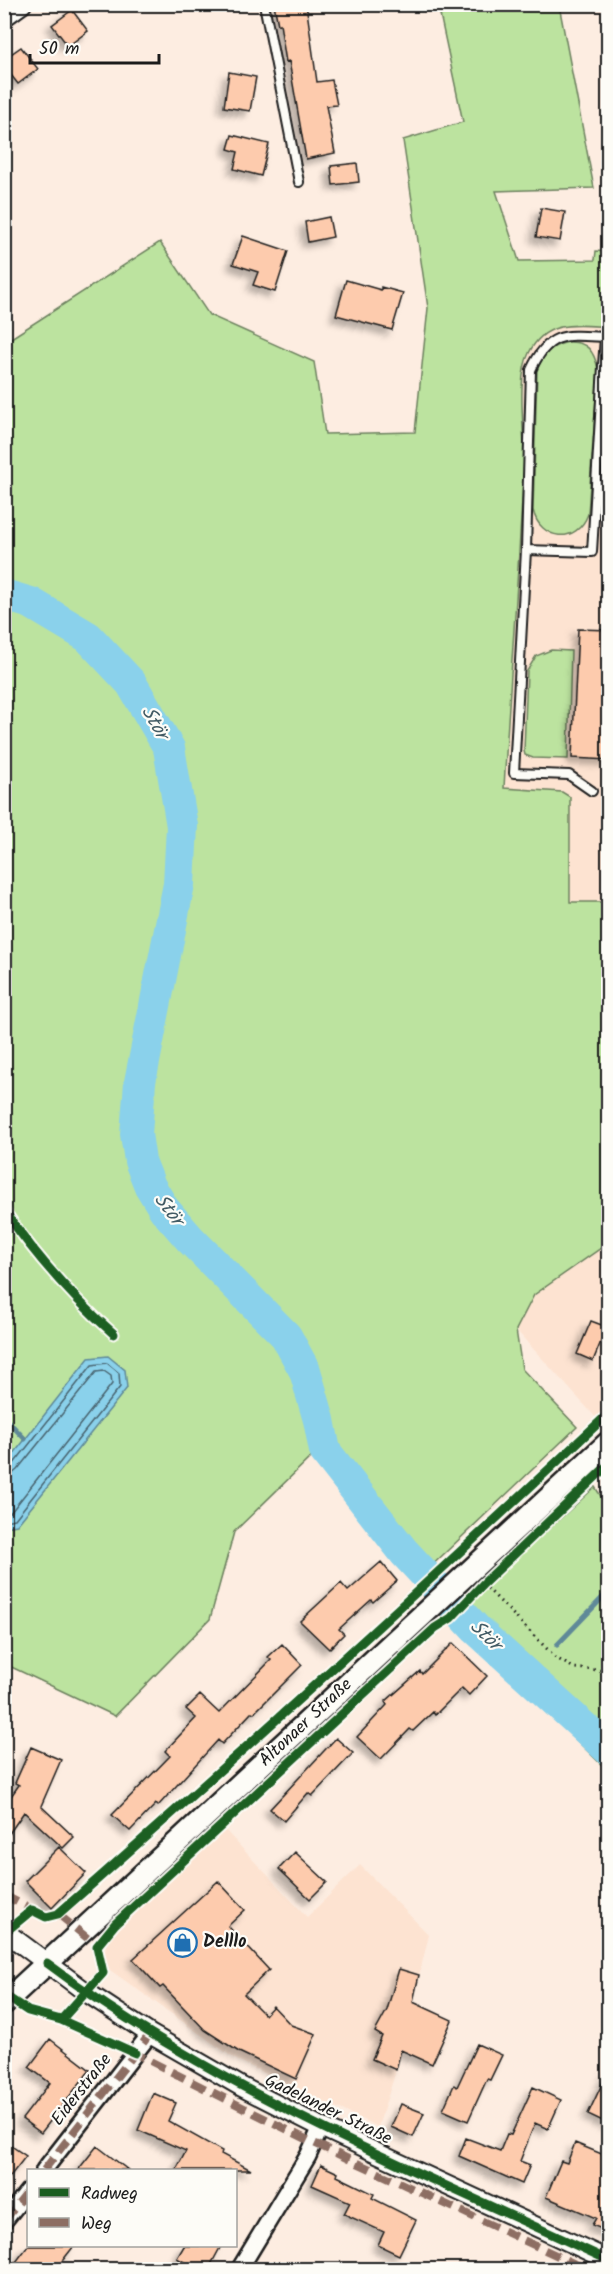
<svg xmlns="http://www.w3.org/2000/svg" width="613" height="2274" font-family="Kalam,sans-serif">
<style>
.built{fill:#fde3d1}
.green{fill:#bce39f;stroke:#6c805e;stroke-width:1.5}
.water{fill:#8ad1eb;stroke:#5e8998;stroke-width:1.5}
.lines{fill:none;stroke-linecap:round;stroke-linejoin:round}
.shore{stroke:#48646f;stroke-width:1.5}
.stream{stroke:#5e8998;stroke-width:5}
.river{stroke:#8ad1eb;stroke-width:32}
.building{fill:#fdcbad;stroke:#1c1c1c;stroke-width:1.5;filter:url(#shadow)}
.service-casing{stroke:#1c1c1c;stroke-width:12}
.minor-casing{stroke:#1c1c1c;stroke-width:20}
.tertiary-casing{stroke:#1c1c1c;stroke-width:22}
.secondary-casing{stroke:#1c1c1c;stroke-width:26}
.path{stroke:#1c1c1c;stroke-width:3;stroke-dasharray:1.5 4.5;stroke-linecap:butt}
.service{stroke:#fdfcf7;stroke-width:8}
.minor{stroke:#fdfcf7;stroke-width:15}
.tertiary{stroke:#fdfcf7;stroke-width:18}
.secondary{stroke:#fdfcf7;stroke-width:21}
.quiet{stroke:#8d6e63;stroke-width:8;stroke-dasharray:15 8;stroke-linecap:butt}
.cycleway-casing{stroke:#fdfcf7;stroke-width:13}
.cycleway{stroke:#1b5e20;stroke-width:9}
.labels{text-anchor:middle;dominant-baseline:central;stroke-width:4.5;stroke-linejoin:round;paint-order:stroke}
.street-label{font-size:18px;fill:#1c1c1c;stroke:#fdfcf7}
.poi-label{font-size:18px;font-weight:bold;fill:#1c1c1c;stroke:#fdfcf7;text-anchor:start}
.water-label{font-size:20px;font-style:italic;fill:#425b64;stroke:#fdfcf7}
</style>
<defs>
<filter id="shadow"><feDropShadow dx="-5.5" dy="5.5" stdDeviation="3" flood-color="#0004"/></filter>
</defs>
<rect width="100%" height="100%" fill="#fdede1"/>
<filter id="ink" filterUnits="userSpaceOnUse"><feTurbulence type="fractalNoise" baseFrequency=".0167" numOctaves="2"/><feDisplacementMap in="SourceGraphic" scale="12" xChannelSelector="R" yChannelSelector="G"/><feConvolveMatrix kernelMatrix="1 2 1 2 8 2 1 2 1" color-interpolation-filters="sRGB"/></filter>
<g filter="url(#ink)">
<!-- built -->
<path class="built" d="M596,251L608,252V902H565L483,805L422,263L595,260Z
M608,1243V1414L600,1422L516,1330L534,1295Z
M223,1828L307,1917L360,1865L429,1935L395,2074L378,2127L235,2059L110,1970L105,1957L106,1941L115,1928Z"/>
<!-- green -->
<path class="green" d="M438,5H559L594,188L496,191L519,261L595,260L596,251L608,252V327C577,325 546,319 529,353C516,378 525,431 524,461C519,570 510,679 504,788L562,792L570,797V902H608V1243L534,1295L516,1330L522,1369L577,1427L424,1573L404,1552L325,1452L310,1458L234,1532L210,1619L115,1716L5,1664V342L160,242L209,315L314,362L325,434L415,432L428,308L403,140L463,122Z
M568,342C587,341 594,351 598,369L588,514C577,545 540,541 533,510L537,371C542,354 551,346 568,342Z
M551,650L571,651L568,759L533,758L525,755L524,751L527,671L536,656Z
M595,1487L608,1507V1771L451,1618Z"/>
<!-- water -->
<path class="water" d="M108,1356L125,1370L127,1388L17,1525L5,1527V1465L89,1358Z"/>
<g class="lines">
<!-- shore -->
<path class="shore" d="M4,1468L12,1466L92,1365L107,1363L119,1373L120,1387L15,1519L4,1521
M4,1475H11L17,1470L96,1372L104,1371L111,1376L112,1384L11,1512L4,1514"/>
<!-- stream -->
<path class="stream" d="M4,1417L25,1439
M557,1645L608,1592"/>
<!-- river -->
<path class="river" d="M4,595L31,603L88,637L131,683L169,748L182,826L179,884L140,1082L136,1134L140,1161L150,1186L164,1209L190,1239L286,1336L305,1371L319,1420L325,1451L404,1552L476,1629L608,1749"/>
</g>
<!-- building -->
<path class="building" d="M274,4H306L317,82L332,80L337,105L326,106L335,153L306,159L289,61L286,62L280,24L278,25Z
M72,10L88,31L68,46L52,25Z
M21,47L38,69L18,84L4,66V59Z
M229,72L256,77L250,111L224,107Z
M232,135L269,144L261,176L234,169L238,152L228,149Z
M357,163L359,182L333,185L331,166Z
M541,208L565,212L560,241L536,237Z
M329,217L333,237L308,242L305,222Z
M243,236L288,251L275,292L253,285L258,272L233,264Z
M346,280L381,290V287L403,293L392,330L336,315Z
M578,629L609,630V760L572,758Z
M591,1321L607,1327L593,1361L577,1354Z
M381,1562L397,1581L373,1602L371,1600L339,1629L344,1634L329,1649L300,1621L341,1583L348,1591Z
M453,1643L487,1676L469,1695L462,1688L435,1715L433,1712L413,1731L410,1729L381,1759L357,1737L387,1705L385,1702L420,1671L422,1674Z
M282,1644L302,1665L254,1713L252,1712L222,1744L218,1740L158,1806L156,1804L130,1831L112,1815L170,1756L165,1751L196,1718L186,1709L200,1695L219,1713L271,1660L268,1657Z
M336,1738L353,1753L312,1796L308,1793L284,1821L270,1809Z
M31,1747L61,1760L41,1806L74,1837L63,1848L24,1812L4,1841V1806L19,1785L15,1783Z
M59,1847L86,1873L52,1908L25,1881Z
M295,1852L327,1882L310,1899L279,1869Z
M218,1881L245,1910L228,1926L269,1970L244,1994L265,2015L273,2006L291,2025L316,2034L296,2079L239,2052L205,2030L163,1986L160,1988L133,1959Z
M399,1969L419,1975L413,2002L452,2020L432,2064L401,2050L396,2070L372,2059L382,2036L375,2032L387,2010Z
M50,2039L90,2070L41,2133L22,2119L50,2083L29,2067Z
M477,2044L502,2055L490,2080L487,2079L468,2121L443,2110L454,2085L457,2087Z
M609,2069V2124L588,2114Z
M533,2087L561,2100L548,2129L535,2123L520,2161L530,2165L522,2184L459,2156L466,2138L500,2151L507,2134L511,2135Z
M153,2093L176,2103L168,2121L222,2151L221,2154L251,2170H176L186,2151L138,2130Z
M401,2104L424,2113L413,2137L391,2127Z
M4,2141L26,2156L4,2184Z
M575,2143L609,2157V2232L592,2225L596,2218L546,2197L561,2161L567,2163Z
M97,2146L128,2170H78Z
M321,2165L338,2173L337,2176L374,2194L372,2198L416,2220L399,2255L378,2245L384,2232L344,2214L350,2202L312,2185Z
M28,2246H74L55,2270H10Z
M184,2246H221L208,2270H198L177,2258Z"/>
<g class="lines">
<defs>
<path id="service" d="M264,4L299,182
M526,550L592,552L603,366
M592,791L569,775L514,773L526,550L531,370C549,330 567,335 605,337L603,366L608,367
M594,1458L608,1472"/>
<path id="minor" d="M44,2170L150,2034
M4,2221L28,2191
M239,2270L308,2156L321,2127"/>
<path id="tertiary" d="M4,17L22,4
M4,1931L86,1992L150,2034L242,2087L321,2127L608,2260"/>
<path id="secondary" d="M4,2003L608,1443"/>
</defs>
<!-- service casing -->
<use href="#service" class="service-casing"/>
<!-- minor casing -->
<use href="#minor" class="minor-casing"/>
<!-- tertiary casing -->
<use href="#tertiary" class="tertiary-casing"/>
<!-- secondary casing -->
<use href="#secondary" class="secondary-casing"/>
<!-- path -->
<path class="path" d="M483,1584L556,1658L574,1668L608,1671"/>
<!-- service -->
<use href="#service" class="service"/>
<!-- minor -->
<use href="#minor" class="minor"/>
<!-- tertiary -->
<use href="#tertiary" class="tertiary"/>
<!-- secondary -->
<use href="#secondary" class="secondary"/>
<!-- quiet -->
<path class="quiet" d="M4,1895L32,1910
M58,1914L97,1946
M130,2051L314,2143L588,2270
M44,2170L150,2034
M4,2221L28,2191"/>
<defs>
<path id="cycleway" d="M4,1210C35,1255 73,1298 114,1334
M4,1933L32,1910L46,1917L58,1914C244,1751 427,1584 608,1414
M47,1963C217,2091 417,2171 608,2260
M4,1995L28,2011L61,2020L103,1973L97,1946L115,1924L435,1628L451,1618L483,1584L608,1465
M61,2020L135,2053"/>
</defs>
<!-- cycleway casing -->
<use href="#cycleway" class="cycleway-casing"/>
<!-- cycleway -->
<use href="#cycleway" class="cycleway"/>
</g>
</g>
<!-- icons -->
<defs>
<symbol id="shop-ring" viewBox="-11 -11 22 22"><circle r="9.5" fill="#fdfcf7" stroke="#1f6fb2" stroke-width="1.5"/><path d="M-5-2.5h2.3a2.7 3.5 0 0 1 5.4 0H5L5.5 6h-11ZM-1.5-2.5h3a1.5 2.3 0 0 0-3 0Z" fill="#1f6fb2"/></symbol>
</defs>
<g fill-rule="evenodd">
<use href="#shop-ring" x="166" y="1926" width="33" height="33"/>
</g>
<g class="labels">
<!-- street labels -->
<g class="street-label">
<text transform="translate(306 1723) rotate(-43)">Altonaer Straße</text>
<text transform="translate(82 2090) rotate(-52)">Eiderstraße</text>
<text transform="translate(328 2110) rotate(26)">Gadelander Straße</text>
</g>
<!-- poi labels -->
<g class="poi-label">
<text x="203" y="1942">Delllo</text>
</g>
<!-- water labels -->
<g class="water-label">
<text transform="translate(154 723) rotate(60)">Stör</text>
<text transform="translate(168 1210) rotate(53)">Stör</text>
<text transform="translate(485 1636) rotate(44)">Stör</text>
</g>
</g>
<!-- margin -->
<rect width="613" height="2274" fill="none" stroke="#fdfcf7" stroke-width="24"/>
<rect x="12" y="12" width="589" height="2250" fill="none" stroke="#1c1c1c" stroke-width="2" filter="url(#ink)"/>
<!-- legend -->
<rect x="27" y="2169" width="210" height="78" fill="#fdfcf7" stroke="#a3a29f" stroke-width="1.5"/>
<rect x="39" y="2188" width="30" height="9" fill="#1b5e20" stroke="#a3a29f" stroke-width="1.5"/>
<text x="81" y="2199" font-size="18" fill="#1c1c1c">Radweg</text>
<rect x="39" y="2218" width="30" height="9" fill="#8d6e63" stroke="#a3a29f" stroke-width="1.5"/>
<text x="81" y="2229" font-size="18" fill="#1c1c1c">Weg</text>
<!-- scale -->
<path d="M30 54v9h129v-9" fill="none" stroke="#1c1c1c" stroke-width="3"/>
<text x="39" y="54" font-size="18" fill="#1c1c1c" stroke="#fdfcf7" stroke-width="4.5" paint-order="stroke">50 m</text>
</svg>
